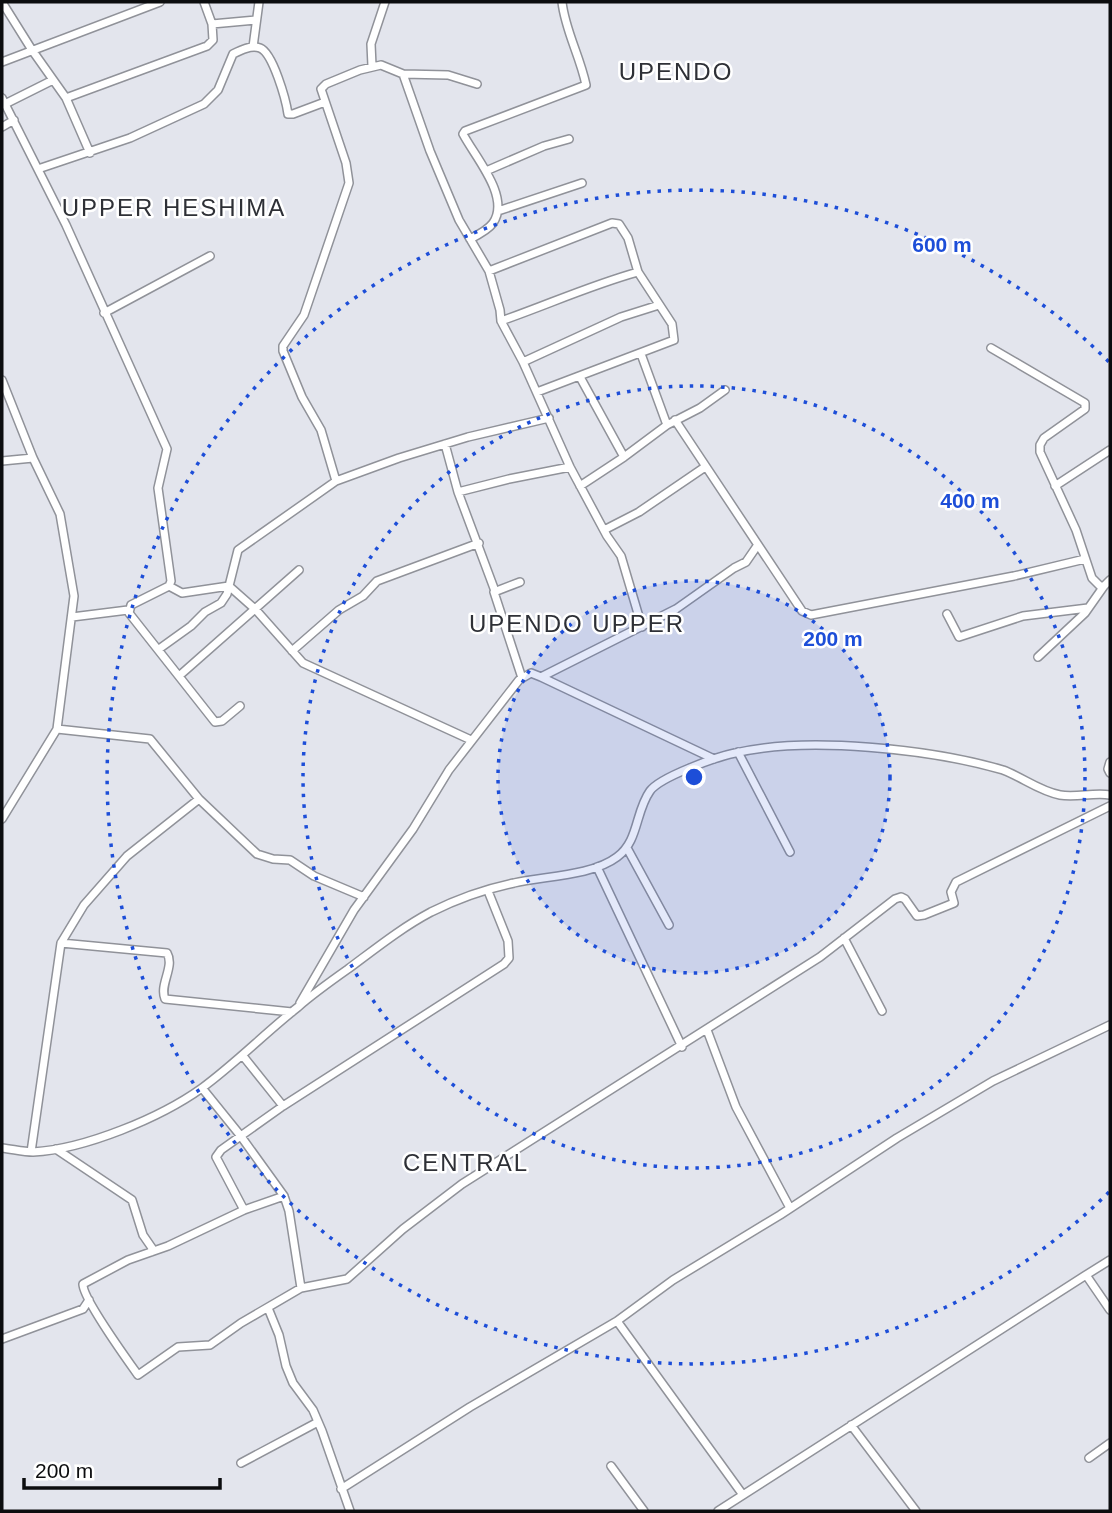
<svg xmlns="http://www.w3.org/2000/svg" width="1112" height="1513" font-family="Helvetica,sans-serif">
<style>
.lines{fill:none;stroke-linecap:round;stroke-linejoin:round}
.minor-casing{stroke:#909299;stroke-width:10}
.minor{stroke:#fff;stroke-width:7}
.ring{fill:none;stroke:#1d4ed8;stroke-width:3.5;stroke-dasharray:3.5 7}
.labels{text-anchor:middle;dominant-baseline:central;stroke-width:5;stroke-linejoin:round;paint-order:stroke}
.quarter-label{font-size:24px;letter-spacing:2px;fill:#2e3036;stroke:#fff}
.centre{fill:#1d4ed8;stroke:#fff;stroke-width:3.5}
.ring-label{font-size:21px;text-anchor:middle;font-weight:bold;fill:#1d4ed8;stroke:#fff;stroke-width:5;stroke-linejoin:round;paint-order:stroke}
</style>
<rect width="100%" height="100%" fill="#e3e5ed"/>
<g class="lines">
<defs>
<path id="minor" d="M2,2L32,50L66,98L90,153
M212,24L256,20
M253,47L259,2
M2,62L160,2
M372,66L371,44L385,2
M403,74L430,151L459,220L489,271L500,310L501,321L523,362L570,467L607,536L621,556L642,627
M2,98L66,225L167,449L158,488L171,581L169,586L131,605L129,613L215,722L222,721L240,706
M66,98L207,46L213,40L212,24L204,2
M5,104L53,80
M2,127L14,120
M38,169L130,138L204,104L218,90L233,54C241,50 251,45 260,48C273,53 286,100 288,114H293L325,102
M486,171L544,146L569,139
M498,211L582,183
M470,239C478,235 488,230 493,223C511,197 475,157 463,134L465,131L586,85C580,56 565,30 562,2
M489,271L612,223L619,224L628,238L638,272L672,324L674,340L537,392
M104,313L210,256
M501,321C547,305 591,285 638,272
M991,348L1085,403V409L1044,438L1040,445V452L1076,530L1092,578L1100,586H1104L1110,580
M641,354L667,425
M523,362L621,317L659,305
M580,377L624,457
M2,380L33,458L60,514L74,596L57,729L2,819
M675,420L802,611L811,615L1014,576L1085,559
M445,444L458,492L495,591
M2,461L33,458
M336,481L321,430L302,397L283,351V346L304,315L349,183L346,163L321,89L326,84L360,70L381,65L403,74L448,75L477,84
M580,486L624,457L667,425L700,408L725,390
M1055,486L1110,450
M458,492L509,479L570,467
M604,530L639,512L705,467
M520,582L494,592L522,678
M947,614L959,637L1023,616L1088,608
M72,617L128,610
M159,649L191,626L205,612L221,603L227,594L229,586L182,593L169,586
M292,651L339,610L363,596L377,581L479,543
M1038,657L1085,613L1104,586
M179,676L299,570
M541,677L714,759
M57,729L150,739L199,799L257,854L273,859L290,860L314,876L364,897
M471,740L303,663L256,610L229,586L238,550L336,481L399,458L468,437L549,418
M738,752L790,852
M1110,762L1108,769L1110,773
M627,848L669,925
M597,867L682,1047
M844,938L882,1011
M61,943L167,953C175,967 159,984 165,999L292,1012
M300,1003L354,910L413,829L449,770L519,680L531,673L541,677L676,609L734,568L746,562L757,546
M707,1030L736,1107L790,1208
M243,1056L283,1106
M202,1088L240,1135L284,1196L289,1211L301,1288
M2,1148C12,1149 23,1152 33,1152C85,1149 160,1118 202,1088C236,1063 265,1033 298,1007C314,993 331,981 348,969C375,949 401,928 431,912C457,899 485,889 514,883C544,876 592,876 617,857C639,841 635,812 650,791C660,777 716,757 735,753C807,736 931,749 1003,770C1022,777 1039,791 1060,795C1076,798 1094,792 1110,795
M56,1149L132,1200L143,1235L152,1248L151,1252
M31,1152L61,943L84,905L127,856L199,799
M284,1196L244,1210L168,1246L128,1260L83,1284C82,1297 128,1361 138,1375L178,1347L210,1345L241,1323L301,1288L347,1279L403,1229L462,1184L820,957L895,899L901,897L905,899L917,916L924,915L954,903L951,892L956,882L1110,806
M244,1210L216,1157L221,1150L283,1106L504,964L509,958L508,941L488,891
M1110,1260L1086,1275L1110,1310
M268,1308L279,1335L286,1366L293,1383L313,1410L322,1431L350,1511
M617,1321L743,1495
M2,1339L83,1309L89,1300
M851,1425L916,1511
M1089,1458L1110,1443
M241,1463L318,1422
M611,1466L644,1511
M341,1489L470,1407L617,1321L673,1280L780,1215L897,1138L993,1081L1110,1025
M718,1511L1086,1275"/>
</defs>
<!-- minor casing -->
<use href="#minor" class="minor-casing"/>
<!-- minor -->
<use href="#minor" class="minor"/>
</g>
<!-- distance rings -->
<circle cx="694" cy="777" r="196" fill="#1d4ed8" fill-opacity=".12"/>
<g class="ring">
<circle cx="694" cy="777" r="196"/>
<circle cx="694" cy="777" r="391"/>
<path d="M1109 1192A587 587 0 1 1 1109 362"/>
</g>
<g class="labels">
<!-- quarter labels -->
<g class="quarter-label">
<text x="676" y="71">UPENDO</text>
<text x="174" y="207">UPPER HESHIMA</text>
<text x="577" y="623">UPENDO UPPER</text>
<text x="466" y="1162">CENTRAL</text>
</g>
</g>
<circle cx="694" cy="777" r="10" class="centre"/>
<g class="ring-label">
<text x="942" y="252">600 m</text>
<text x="970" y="508">400 m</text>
<text x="833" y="646">200 m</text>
</g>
<!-- border -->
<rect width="1112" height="1513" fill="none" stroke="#0c0d0f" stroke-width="7"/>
<!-- scale -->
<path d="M24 1478v10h196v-10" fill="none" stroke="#0c0d0f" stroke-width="3.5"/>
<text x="35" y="1478" font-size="21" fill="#0c0d0f" stroke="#ffffff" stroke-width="5" paint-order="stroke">200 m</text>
</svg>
